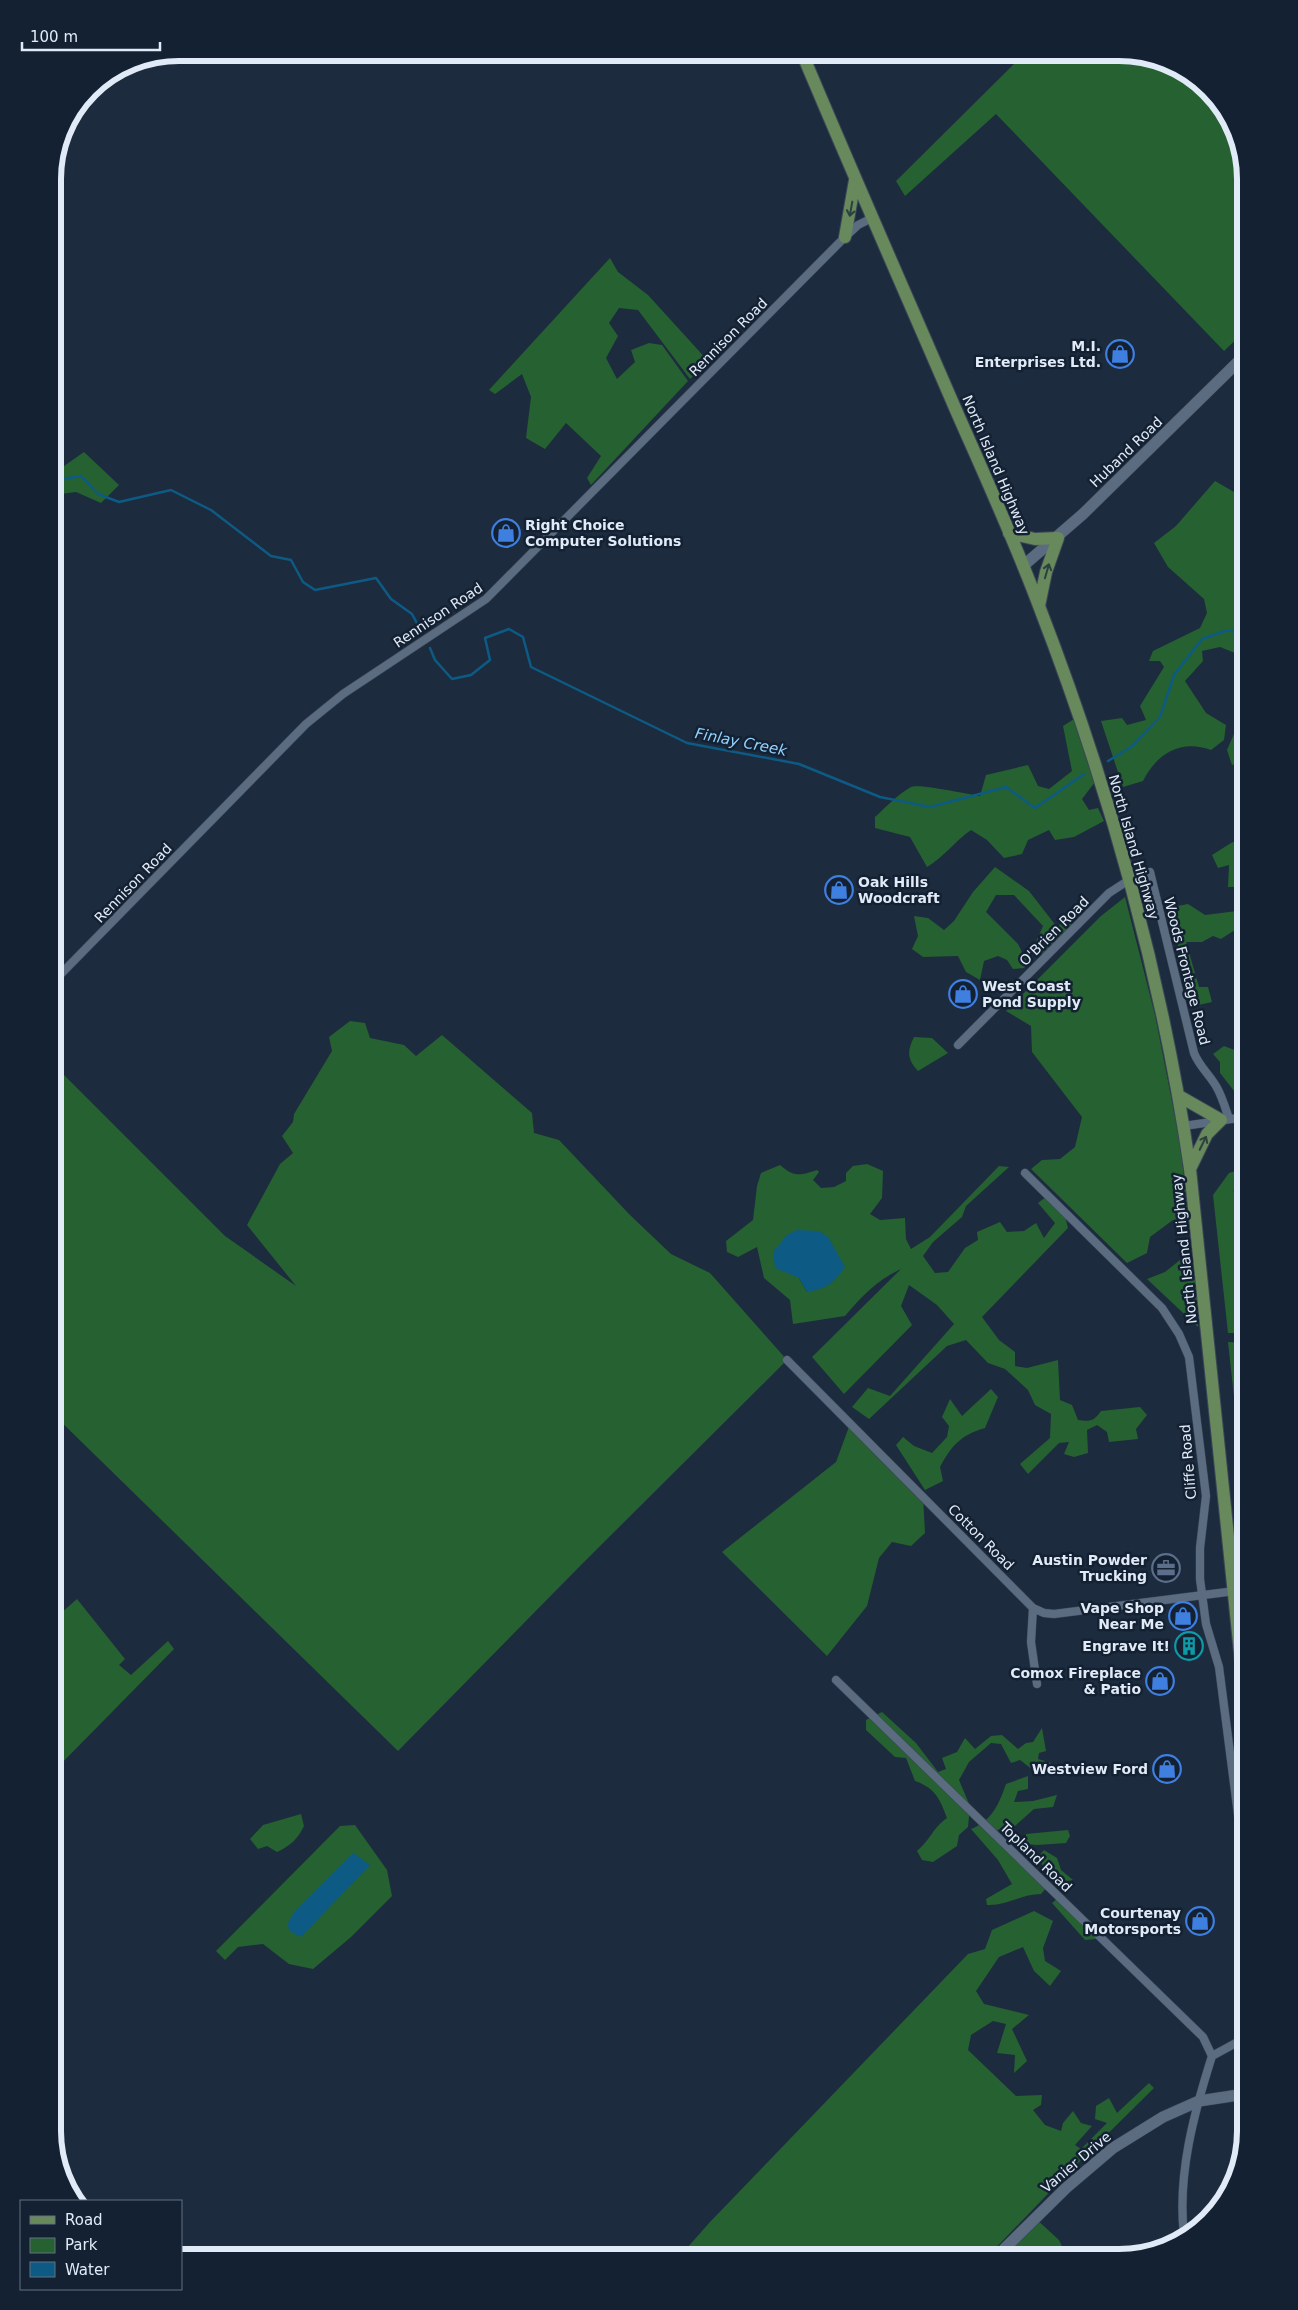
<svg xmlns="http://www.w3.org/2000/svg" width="1298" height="2310" font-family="'DejaVu Sans',sans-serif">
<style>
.green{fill:#266131;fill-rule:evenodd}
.water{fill:#0d5b84}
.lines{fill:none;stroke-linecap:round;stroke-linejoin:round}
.stream{stroke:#0d5b84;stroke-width:2.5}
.street-casing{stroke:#3b4757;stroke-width:9}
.secondary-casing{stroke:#3b4757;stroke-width:12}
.primary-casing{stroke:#3b4757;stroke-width:14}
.street{stroke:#5b6c81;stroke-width:8}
.secondary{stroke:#5b6c81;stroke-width:11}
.primary{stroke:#67895b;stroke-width:12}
.oneway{stroke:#2c403f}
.labels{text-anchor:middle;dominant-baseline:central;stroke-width:5;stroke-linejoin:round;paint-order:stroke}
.street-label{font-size:14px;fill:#e1eaf7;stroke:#132133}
.poi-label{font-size:14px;font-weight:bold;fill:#e1eaf7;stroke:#132133;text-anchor:end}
.water-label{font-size:15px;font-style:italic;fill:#92d2fe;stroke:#132133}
.rim{fill:none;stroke:#e1eaf7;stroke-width:6}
</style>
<rect width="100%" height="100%" fill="#1d2b3e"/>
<!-- green -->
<path class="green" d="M1025,53H1128L1196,78L1236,130L1245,179V331L1224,351L996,114L905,196L896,181Z
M610,258L618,272L648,295L709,362L690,379L638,310L619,308L609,323L618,336L606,358L617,379L635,362L631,350L649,343L662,345L688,381L591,485L587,478L601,456L566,423L545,449L526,438L531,397L522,374L495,394L489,390Z
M84,452L119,485L101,503L76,492L53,495V470L64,466Z
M1215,481L1234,492L1245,506V657L1220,647L1202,651L1203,661L1185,681L1206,713L1226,725L1224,740L1211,750C1181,739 1157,753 1143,781L1123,787L1101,721L1122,718L1127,725L1146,720L1140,706L1164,667L1160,661H1149L1153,651L1200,628L1207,613L1204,599L1168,567L1154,543L1176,526Z
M1074,719L1095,782L1082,799L1089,810L1098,808L1104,821L1074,837L1055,840L1049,830L1028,840L1022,854L1004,858L987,840L971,830C955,841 944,857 927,867L910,837L875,828V817C886,807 898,794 911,787C917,783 968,794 980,796L986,775L1028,765L1038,786L1049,789L1072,771L1063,726Z
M1237,727L1245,729V761L1232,765L1227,750Z
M1245,837V856L1243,859L1245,863V887H1228L1229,865L1218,868L1212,855L1231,843Z
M995,867L1029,891L1057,927L1067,918L1075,924L1042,955L1035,944L1043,926L1014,895H996L986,912L1018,944L1028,964L1024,968L1013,969L1007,960L998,956L984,961L980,980L966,972L958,956L923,957L912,949L918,936L914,916L928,918L944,930L954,921L973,892Z
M1125,897L1155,1015L1179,1137L1190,1226L1181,1230L1173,1220L1150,1237L1147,1253L1127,1263L1031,1169L1042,1160L1060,1159L1075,1147L1082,1117L1032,1052L1031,1026L1006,1011L1101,916Z
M1188,904L1205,915L1245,910V926H1241L1221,939L1213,936L1202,942H1186L1199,987H1208L1212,1002L1194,1006L1186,988L1183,963L1167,908Z
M350,1021L365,1023L370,1038L404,1045L416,1056L442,1035L532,1113L534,1133L559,1140L630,1215L671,1254L710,1273L787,1360L582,1564L398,1751L53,1414V1064L225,1236L296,1286L247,1225L280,1164L293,1153L282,1136L293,1122L294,1114L332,1051L329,1037Z
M914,1037L932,1038L948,1053L918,1071C907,1059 907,1051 914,1037Z
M1224,1046L1245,1054V1102L1242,1101L1220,1073V1062L1213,1054Z
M867,1164L883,1171L882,1198L870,1214L880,1220L905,1218L906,1239L911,1249L930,1237L999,1166L1009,1167L966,1206L962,1217L933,1242L923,1256L935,1273L948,1272L965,1248L978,1240L977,1232L1000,1222L1007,1232L1024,1231L1036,1223L1044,1238L1055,1223L1038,1203L1047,1196L1065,1216L1068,1228L982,1317L999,1340L1015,1352V1366L1027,1368L1058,1360L1060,1400L1072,1405L1078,1420C1090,1422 1094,1421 1101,1411L1140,1407L1147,1415L1136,1429L1138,1439L1109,1442L1107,1432L1097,1425L1087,1430L1088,1453L1074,1457L1064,1454L1069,1442L1059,1443L1028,1474L1020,1464L1050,1438L1051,1414L1035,1405L1028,1390L1005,1369L988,1363L966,1340L947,1346L869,1419L852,1407L868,1388L890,1396L954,1324L937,1305L909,1285L901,1306L912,1325L844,1394L812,1357L901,1269C878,1279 861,1297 845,1316L793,1324L790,1300L764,1278L757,1247L738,1257L727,1252L726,1241L753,1220L757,1186L761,1173L780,1165C794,1177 799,1176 817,1170L819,1172L813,1180L821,1188L834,1187L846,1181V1173L853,1166ZM819,1231L807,1292L799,1278L807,1232Z
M1245,1168V1185L1233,1191L1245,1198V1333H1228L1213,1195L1229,1173Z
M1190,1252L1197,1283L1198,1327L1147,1279L1165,1272Z
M1228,1342L1245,1343V1369L1242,1374L1244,1404L1245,1405V1433L1238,1434Z
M991,1389L998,1397L985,1428C961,1435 952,1445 940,1467L943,1481L925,1490L896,1445L903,1437L914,1446L932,1453L947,1437L949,1426L942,1417L950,1399L962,1416Z
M850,1424L923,1496L925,1533L911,1546L892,1542L879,1558L867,1606L827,1656L722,1552L836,1462Z
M77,1599L125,1659L119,1665L131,1675L168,1641L174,1649L53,1772V1762L61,1752L53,1744V1620Z
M882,1712L916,1743L938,1772L946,1769L942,1758L957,1752L965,1738L975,1749L991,1736L1002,1735L1018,1749L1026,1743L1033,1742L1042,1728L1046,1751L1039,1753L1038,1759L1051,1763L1048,1774L1033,1770L1020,1760L1011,1763L1001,1744L991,1743L969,1762L959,1780L970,1806L968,1827L959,1835L957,1846L933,1862L922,1860L917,1851C931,1839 932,1829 947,1818C940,1799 935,1788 915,1781L906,1758L895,1757L866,1730V1720Z
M1028,1776V1789L1018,1791L1014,1802L1033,1801L1057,1795L1053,1807L1034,1809L1015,1826L997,1830L1050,1884L1041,1894C1022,1894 1006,1906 987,1905L986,1899L1012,1884L998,1860L971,1829C992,1821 999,1804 1006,1784Z
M301,1814L304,1826C298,1839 290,1846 277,1852L267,1846L258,1849L250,1839L263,1825Z
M355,1825L387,1870L392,1896L351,1937L313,1969L289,1964L263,1944L238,1947L225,1960L216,1951L340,1826Z
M1068,1830L1070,1836L1066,1843L1037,1845L1026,1844V1834Z
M1044,1850L1057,1858L1061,1870L1073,1880L1056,1883L1037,1858Z
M1062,1895L1089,1921L1096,1939L1085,1940L1052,1903Z
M1034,1911L1053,1921L1043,1948L1045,1961L1061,1971L1050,1986L1034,1971L1023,1947L999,1957L976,1991L984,2004L1029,2015L1012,2029L1027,2061L1014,2073L1015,2055L997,2053L1006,2024L993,2021L971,2035L968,2050L1016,2096L1042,2095L1041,2105L1033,2110L1045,2125L1061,2131L1063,2123L1073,2111L1081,2123L1092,2126L1075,2145L1081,2149L1107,2123L1095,2119L1096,2106L1109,2098L1117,2113L1149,2083L1154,2088L1065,2176L987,2257H679L710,2222L968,1954L985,1949L992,1930Z
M1035,2218L1059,2240L1067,2257H996Z"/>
<!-- water -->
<path class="water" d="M797,1230L819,1231L828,1237L845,1267C833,1284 828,1288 807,1292L799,1278L775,1268L773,1252L787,1235Z
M353,1853L370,1865L301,1937L291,1932L287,1925L294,1912Z"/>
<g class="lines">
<!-- stream -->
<path class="stream" d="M53,481L81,476L98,494L119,502L171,490L211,510L271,556L291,560L303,582L315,590L376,578L391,599L412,614L421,631
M430,648L435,660L452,679L471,675L490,660L485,638L509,629L523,637L531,667L687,743L799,764L880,797L930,807L1006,787L1035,808L1084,774
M1108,761L1131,747L1160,717L1174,675L1202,639L1228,630L1245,632"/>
<defs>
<path id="street" d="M53,982L306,724L343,694L486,599L845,237L858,225L872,218
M958,1045L1109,893L1129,880L1150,872L1194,1053C1199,1066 1209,1074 1216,1086C1222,1096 1225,1107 1229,1119
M1184,1126L1245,1117
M1025,1173L1162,1308L1179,1334L1189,1357L1206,1496L1200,1548V1579L1206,1624L1219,1667L1245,1869
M787,1360L1033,1608L1044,1613L1054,1614L1235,1591
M1033,1608L1031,1642L1037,1684
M836,1680L1203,2037L1212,2056
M1184,2235C1177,2175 1194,2113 1212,2056L1245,2038"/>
<path id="secondary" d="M1023,566L1083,514L1245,355
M996,2257L1066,2188L1113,2148L1163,2117L1199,2101L1245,2094"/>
<path id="primary" d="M802,53C852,172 904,290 955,408C984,474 1014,539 1039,606C1109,787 1162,977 1190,1169L1245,1701
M845,237L855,180
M1009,533L1035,539L1058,538L1046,572L1039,606
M1179,1096L1221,1120L1207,1134L1190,1169"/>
</defs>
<!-- street casing -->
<use href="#street" class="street-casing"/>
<!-- secondary casing -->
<use href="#secondary" class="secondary-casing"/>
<!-- primary casing -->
<use href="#primary" class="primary-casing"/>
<!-- street -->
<use href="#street" class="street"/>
<!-- secondary -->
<use href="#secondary" class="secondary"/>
<!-- primary -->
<use href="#primary" class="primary"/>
</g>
<!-- one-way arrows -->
<defs><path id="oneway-shaft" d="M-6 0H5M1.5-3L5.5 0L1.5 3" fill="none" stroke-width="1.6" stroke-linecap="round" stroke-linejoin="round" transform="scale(1.25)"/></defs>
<g class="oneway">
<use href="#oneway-shaft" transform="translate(851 209) rotate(100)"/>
<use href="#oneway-shaft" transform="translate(1047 571) rotate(-74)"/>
<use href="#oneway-shaft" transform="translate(1203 1143) rotate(-64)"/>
</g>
<!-- icons -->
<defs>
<symbol id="shop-ring" viewBox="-11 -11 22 22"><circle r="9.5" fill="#132133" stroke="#3f7fe0" stroke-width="1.5"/><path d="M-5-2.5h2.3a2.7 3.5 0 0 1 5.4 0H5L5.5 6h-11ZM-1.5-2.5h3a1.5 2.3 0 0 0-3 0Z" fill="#3f7fe0"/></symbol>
<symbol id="office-ring" viewBox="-11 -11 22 22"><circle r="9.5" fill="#132133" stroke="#5c6f8a" stroke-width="1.5"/><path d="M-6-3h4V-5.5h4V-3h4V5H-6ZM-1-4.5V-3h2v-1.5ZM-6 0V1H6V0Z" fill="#5c6f8a"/></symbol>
<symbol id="building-ring" viewBox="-11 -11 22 22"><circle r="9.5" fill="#132133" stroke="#0f9aa8" stroke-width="1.5"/><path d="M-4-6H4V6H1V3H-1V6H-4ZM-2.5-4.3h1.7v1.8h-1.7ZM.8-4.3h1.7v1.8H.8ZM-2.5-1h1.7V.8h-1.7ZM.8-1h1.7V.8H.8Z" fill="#0f9aa8"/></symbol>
</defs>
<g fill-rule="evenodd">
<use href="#shop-ring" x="1104" y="338" width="32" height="32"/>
<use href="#shop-ring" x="490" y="517" width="32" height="32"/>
<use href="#shop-ring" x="823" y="874" width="32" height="32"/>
<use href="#shop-ring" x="947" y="978" width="32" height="32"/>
<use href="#office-ring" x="1150" y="1552" width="32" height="32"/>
<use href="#shop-ring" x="1167" y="1600" width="32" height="32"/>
<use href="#building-ring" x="1173" y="1630" width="32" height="32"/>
<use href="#shop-ring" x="1144" y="1665" width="32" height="32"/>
<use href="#shop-ring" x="1151" y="1753" width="32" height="32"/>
<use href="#shop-ring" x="1184" y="1905" width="32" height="32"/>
</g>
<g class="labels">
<!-- street labels -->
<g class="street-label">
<text transform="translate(728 337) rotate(-45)">Rennison Road</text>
<text transform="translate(1126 452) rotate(-44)">Huband Road</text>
<text transform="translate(996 465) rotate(67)">North Island Highway</text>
<text transform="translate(438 615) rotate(-34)">Rennison Road</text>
<text transform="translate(1134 847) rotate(74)">North Island Highway</text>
<text transform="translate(133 883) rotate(-46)">Rennison Road</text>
<text transform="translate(1054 931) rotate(-45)">O'Brien Road</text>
<text transform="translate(1187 971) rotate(76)">Woods Frontage Road</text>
<text transform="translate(1184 1249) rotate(-96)">North Island Highway</text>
<text transform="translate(1188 1462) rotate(-95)">Cliffe Road</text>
<text transform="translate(981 1537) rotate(45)">Cotton Road</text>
<text transform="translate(1036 1857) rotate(44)">Topland Road</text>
<text transform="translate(1076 2162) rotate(-40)">Vanier Drive</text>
</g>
<!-- poi labels -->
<g class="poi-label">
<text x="1101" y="346">M.I.<tspan x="1101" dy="16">Enterprises Ltd.</tspan></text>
<text x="525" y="525" text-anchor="start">Right Choice<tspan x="525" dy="16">Computer Solutions</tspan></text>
<text x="858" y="882" text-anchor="start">Oak Hills<tspan x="858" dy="16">Woodcraft</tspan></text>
<text x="982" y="986" text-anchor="start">West Coast<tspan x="982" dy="16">Pond Supply</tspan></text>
<text x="1147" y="1560">Austin Powder<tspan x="1147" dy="16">Trucking</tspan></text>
<text x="1164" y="1608">Vape Shop<tspan x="1164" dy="16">Near Me</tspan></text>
<text x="1170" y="1646">Engrave It!</text>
<text x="1141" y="1673">Comox Fireplace<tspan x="1141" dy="16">&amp; Patio</tspan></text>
<text x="1148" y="1769">Westview Ford</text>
<text x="1181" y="1913">Courtenay<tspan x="1181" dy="16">Motorsports</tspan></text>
</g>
<!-- water labels -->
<g class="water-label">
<text transform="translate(741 742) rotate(11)">Finlay Creek</text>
</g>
</g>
<!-- crop -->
<path d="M0 0H1298V2310H0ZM179 61H1119A118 118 0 0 1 1237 179V2131A118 118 0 0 1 1119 2249H179A118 118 0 0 1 61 2131V179A118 118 0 0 1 179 61Z" fill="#132133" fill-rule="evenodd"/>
<path class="rim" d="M179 61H1119A118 118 0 0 1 1237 179V2131A118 118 0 0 1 1119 2249H179A118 118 0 0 1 61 2131V179A118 118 0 0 1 179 61Z"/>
<!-- legend -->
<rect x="20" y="2200" width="162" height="90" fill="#132133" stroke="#657181"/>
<rect x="30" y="2216" width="25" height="8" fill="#67895b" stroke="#657181"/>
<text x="65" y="2225" font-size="15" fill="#e1eaf7">Road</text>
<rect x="30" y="2238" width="25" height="15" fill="#266131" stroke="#657181"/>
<text x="65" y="2250" font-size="15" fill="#e1eaf7">Park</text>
<rect x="30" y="2262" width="25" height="15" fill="#0d5b84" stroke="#657181"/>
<text x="65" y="2275" font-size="15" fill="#e1eaf7">Water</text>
<!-- scale -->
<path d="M22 42v8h138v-8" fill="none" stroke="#e1eaf7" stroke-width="2.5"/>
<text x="30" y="42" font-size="15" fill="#e1eaf7" stroke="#132133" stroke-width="4" paint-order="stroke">100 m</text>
</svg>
